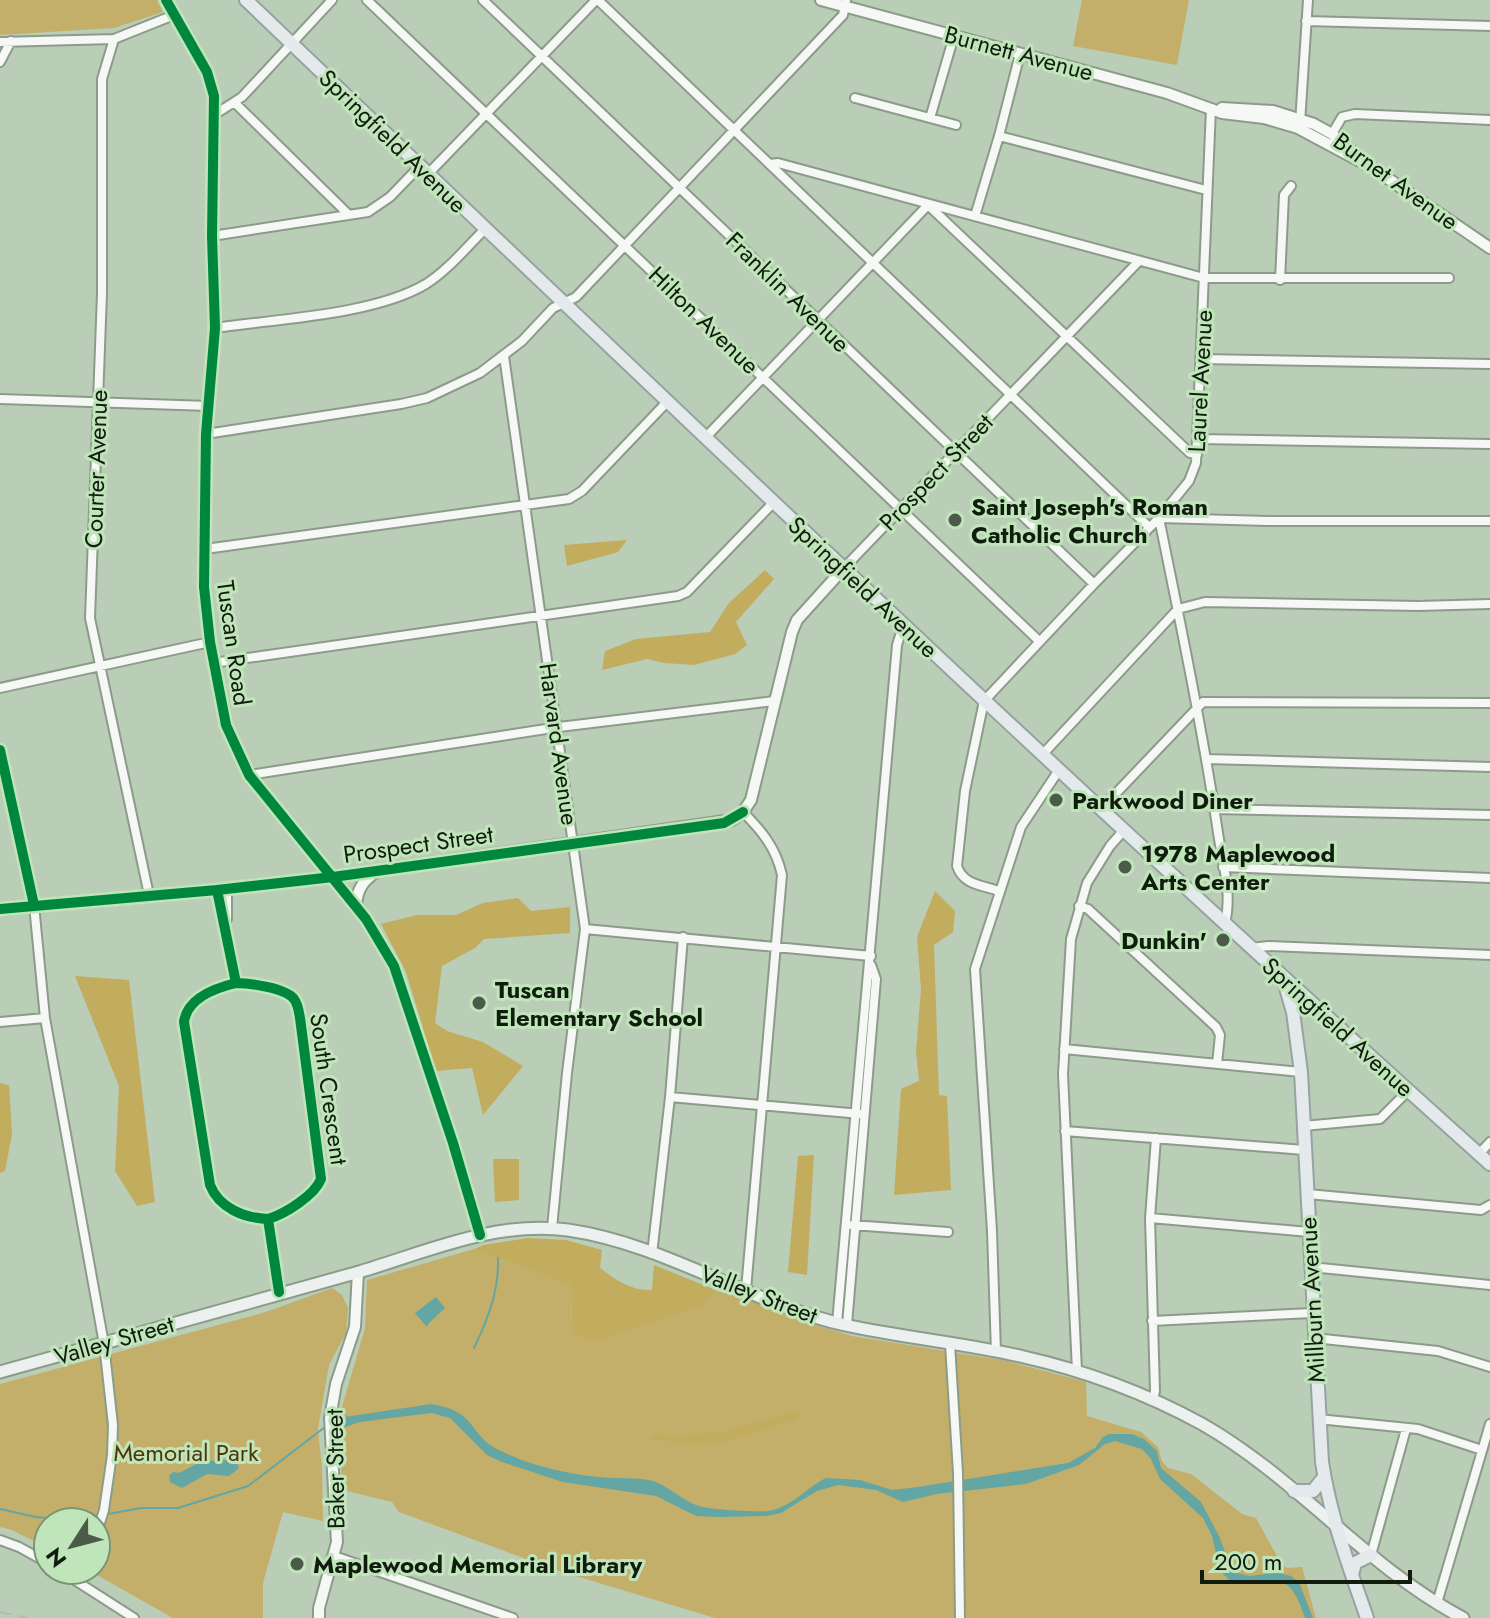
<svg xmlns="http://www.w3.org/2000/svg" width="1490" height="1618" font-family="Jost,sans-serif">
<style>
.green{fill:#c3af69}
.forest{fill:#c2ac5e}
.water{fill:#63a6a3}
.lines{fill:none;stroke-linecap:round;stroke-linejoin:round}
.stream{stroke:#63a6a3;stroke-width:2}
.minor-casing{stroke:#8c9b8a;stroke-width:12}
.tertiary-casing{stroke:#8c9b8a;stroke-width:14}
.secondary-casing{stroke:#8c9b8a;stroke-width:15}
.primary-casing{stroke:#95a3a1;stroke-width:16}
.minor{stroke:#f5f8f4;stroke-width:8}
.tertiary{stroke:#f5f8f4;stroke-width:10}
.secondary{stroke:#ecf1f0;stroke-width:11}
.primary{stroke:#e4eaec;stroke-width:12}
.rail{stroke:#b5bab4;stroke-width:2;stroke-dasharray:12 6;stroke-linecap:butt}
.cycleway-casing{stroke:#c1e5ba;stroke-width:15}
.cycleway{stroke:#00873e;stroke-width:10}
.poi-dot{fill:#4c5b49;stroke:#c1e5ba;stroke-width:3}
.labels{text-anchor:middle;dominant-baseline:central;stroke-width:6;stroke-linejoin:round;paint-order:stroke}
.street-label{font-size:24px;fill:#101d0e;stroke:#c1e5ba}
.poi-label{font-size:24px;font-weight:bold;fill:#101d0e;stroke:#c1e5ba;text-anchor:start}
.park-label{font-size:24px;fill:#4d3708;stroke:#c1e5ba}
</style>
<rect width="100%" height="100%" fill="#bacdb7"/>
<!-- green -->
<path class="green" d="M0,0H157L163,12L114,28L0,35Z
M1082,0H1189L1177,65L1073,46Z
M474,1249L571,1286L572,1332L703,1305L718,1291L764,1303L795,1319L852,1336L1007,1361L1086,1382L1087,1416L1141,1432L1158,1447L1162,1461L1168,1468L1191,1474L1242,1514L1256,1518L1282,1565L1287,1568L1302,1567L1316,1618H715L556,1570L399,1512L392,1502L343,1490L337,1424L365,1328L367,1280Z
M332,1288L342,1295L348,1308L346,1333L329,1365L318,1429L322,1468L323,1521L283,1512L263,1583V1618H173L88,1570H96V1522H48V1548L12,1530L0,1527V1384L266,1312Z"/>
<!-- forest -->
<path class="forest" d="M627,540L618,552L567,566L564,545Z
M765,570L774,579L736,622L747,645L735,654L694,665L664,663L647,659L602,670L605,651L636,639L710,632L729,603Z
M935,891L955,911L953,932L934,945L939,1095L947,1096L951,1190L894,1195L901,1089L919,1081L916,1052L921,989L917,937Z
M518,898L531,911L570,907V933L484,939L475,948L442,966L435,1023L447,1031L483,1042L523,1066L483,1115L472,1068L436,1071L406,972L381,924L417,915H456L483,903Z
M75,976L129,980L155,1202L137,1206L115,1171L119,1086Z
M0,1083L9,1085L12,1134L5,1171L0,1173Z
M814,1155L807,1275L788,1272L798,1156Z
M493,1159H519V1200L495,1202Z
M528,1238L566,1240L602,1250L600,1268C616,1280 631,1291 652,1290L654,1265L718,1291L703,1305L592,1342L572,1332L571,1286L474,1249L484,1245Z
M792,1412H798L800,1415L794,1420L721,1443L691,1445L662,1440L649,1441L650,1436L655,1434L677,1436L722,1432Z"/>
<!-- water -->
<path class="water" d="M436,1297L445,1308L428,1324L427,1327L415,1313Z
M431,1404C478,1411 468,1435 499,1450C528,1465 566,1474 598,1477C614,1479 639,1477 653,1481C668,1486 681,1499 696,1505C708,1510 754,1512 768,1511C791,1508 807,1487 826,1478L860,1480L892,1490L918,1487L1068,1463L1095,1448L1103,1437L1109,1434H1132L1144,1439L1157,1451L1161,1468L1201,1502L1219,1536L1231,1567L1237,1573L1249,1576L1278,1573L1291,1576L1299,1582L1313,1618H1305C1287,1563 1275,1588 1229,1580L1220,1570L1212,1536L1203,1518L1160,1479L1151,1459L1142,1449L1115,1441L1105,1444L1079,1465L1026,1484L937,1494L903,1502L876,1490L838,1485L817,1491L781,1513L767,1516L720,1517L696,1516L656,1496L563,1482L502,1462L487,1455L450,1418L431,1413L360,1422L339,1429L338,1418Z
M231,1460L236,1461L239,1468L229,1476L207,1474L182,1488L170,1482L169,1476L173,1472L179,1473L202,1461Z"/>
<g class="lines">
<!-- stream -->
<path class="stream" d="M474,1348C488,1319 499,1291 498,1258
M0,1509L36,1517L70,1520L97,1516
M108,1514L141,1508H178L248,1486L325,1427"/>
<defs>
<path id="minor" d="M166,0L207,72L214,96L212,236L215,328L206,434L204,587L210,642L226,725L249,775L366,919L394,966L453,1143L480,1235
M367,0L1039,641
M483,0L1094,584
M598,0L1149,527
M1306,21L1490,26
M114,39L102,79V293L90,618L149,895
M0,42L114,39L174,15
M0,62L11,41
M855,98L956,125
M235,103L349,215
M214,115L242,97L332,0
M930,118L954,36
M1300,123L1308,0
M1332,134L1342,117L1355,114L1490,120
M999,136L1206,190
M770,164L778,163L1204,278H1449
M428,174L596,0
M975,216L999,136L1020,54
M212,236L368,212L390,197L420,166
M1280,280L1284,195L1291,186
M215,328C276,319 374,315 426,284C448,270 466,248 485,229
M504,356L585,929L567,1073L552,1228
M1201,359L1490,364
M0,399L209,406
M206,434L401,404L427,398L480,373L522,341L553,308L576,297L843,15L846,0
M705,438L928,205L1190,453L1197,455
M1199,439L1490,444
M1159,518C1180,621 1201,723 1217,826C1221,858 1233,892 1225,923
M1159,518L1268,521H1490
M205,549L569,499L582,491L667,402
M844,568L1138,262
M213,663L678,596L687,592L773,503
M0,688L210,642
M0,750L34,905L45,1018L104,1344L113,1425L112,1455L104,1510L96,1536
M1042,755L1178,609L1205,602L1418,606L1490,604
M1206,759L1490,767
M249,775L559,727L774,701
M1101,809L1203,702L1490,703
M1214,809L1490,815
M743,812C762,831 776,848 782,875L746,1290
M1223,867L1490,878
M227,889V919
M217,890L236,983C249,983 286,988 294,999C298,1004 299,1012 300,1018L321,1179C315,1195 285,1214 268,1219
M999,891C982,885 963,885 957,866L965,791L984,701L1094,584L1159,518L1189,481L1196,463L1211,108
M1079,906L1088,909L1216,1027L1220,1035L1217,1064
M585,929L871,956
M1251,948L1268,946L1490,955
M236,983C215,988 187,998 184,1022L210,1185C219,1208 244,1218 268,1219L279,1292
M0,1022L45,1018
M1064,1049L1301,1072
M670,1097L861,1114
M1303,1126L1380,1119L1408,1091
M1065,1131L1304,1150
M1479,1154L1490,1142
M1308,1194L1481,1210L1490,1205
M1150,1218L1309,1232
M852,1225L948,1232
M652,1254L670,1097L683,937
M1311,1267L1490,1285
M1152,1321L1312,1313
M837,1323L897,645L903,626
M847,1325L876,979L871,965
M1314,1338L1438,1351L1490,1367
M950,1344L958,1473L960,1618
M996,1352L992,1231L975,969L1021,827L1059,770
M1077,1371L1063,1074L1071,939L1087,883L1110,846L1124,830
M1153,1400L1155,1391L1150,1218L1156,1138
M1318,1419L1418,1429L1482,1450
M0,1540L19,1547L48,1563
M1371,1555L1406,1429
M334,1556L513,1618
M59,1570L134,1618
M1437,1603L1490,1424"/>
<path id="tertiary" d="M821,0L1167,93L1222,113L1264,118L1298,128L1371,167
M1222,108L1273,111L1314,124L1332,134L1371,167L1490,248
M356,906C357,889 363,881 376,872
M0,909L217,890L333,877L732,820L743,812L751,800L792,632L797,620L844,568
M319,1618V1608L337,1542L330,1418L336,1384L355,1327L358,1272"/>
<path id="secondary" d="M0,1372C120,1339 240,1306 359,1272C426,1252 497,1220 568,1230C665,1244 749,1303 845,1325C904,1338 965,1343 1024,1357C1086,1371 1147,1394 1202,1424C1297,1478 1366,1567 1463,1618"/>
<path id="primary" d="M246,0C657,392 1067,785 1490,1164
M1284,981L1293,1012L1301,1072L1322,1462C1330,1516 1349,1566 1367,1618
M1294,1491H1313L1324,1477
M1352,1575L1355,1563L1371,1555"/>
</defs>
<!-- minor casing -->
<use href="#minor" class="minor-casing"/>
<!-- tertiary casing -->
<use href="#tertiary" class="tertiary-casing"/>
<!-- secondary casing -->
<use href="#secondary" class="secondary-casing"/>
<!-- primary casing -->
<use href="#primary" class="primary-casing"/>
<!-- minor -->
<use href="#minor" class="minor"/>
<!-- tertiary -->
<use href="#tertiary" class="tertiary"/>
<!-- secondary -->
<use href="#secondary" class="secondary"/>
<!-- primary -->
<use href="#primary" class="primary"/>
<!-- rail -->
<path class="rail" d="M0,1612L27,1618"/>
<defs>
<path id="cycleway" d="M166,0L207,72L214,96L212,236L215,328L206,434L204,587L210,642L226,725L249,775L366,919L394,966L453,1143L480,1235
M0,750L34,905
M217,890L236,983C249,983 286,988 294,999C298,1004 299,1012 300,1018L321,1179C315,1195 285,1214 268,1219
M0,909L217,890L333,877L724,823L743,812
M236,983C215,988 187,998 184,1022L210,1185C219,1208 244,1218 268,1219L279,1292"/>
</defs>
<!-- cycleway casing -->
<use href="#cycleway" class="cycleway-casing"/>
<!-- cycleway -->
<use href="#cycleway" class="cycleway"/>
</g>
<!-- markers -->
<g class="poi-dot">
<circle cx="955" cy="520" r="8"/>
<circle cx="1056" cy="800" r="8"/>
<circle cx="1125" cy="867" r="8"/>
<circle cx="1223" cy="940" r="8"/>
<circle cx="479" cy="1003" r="8"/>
<circle cx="297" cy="1564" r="8"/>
</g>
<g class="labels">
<!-- street labels -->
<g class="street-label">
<text transform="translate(1019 53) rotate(15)">Burnett Avenue</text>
<text transform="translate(393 141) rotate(44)">Springfield Avenue</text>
<text transform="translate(1396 181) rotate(36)">Burnet Avenue</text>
<text transform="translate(788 292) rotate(44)">Franklin Avenue</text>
<text transform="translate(704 320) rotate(44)">Hilton Avenue</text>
<text transform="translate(1200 381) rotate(-87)">Laurel Avenue</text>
<text transform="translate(96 469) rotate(-88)">Courter Avenue</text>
<text transform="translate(936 472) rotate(-46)">Prospect Street</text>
<text transform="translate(863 587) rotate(43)">Springfield Avenue</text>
<text transform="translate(234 643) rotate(82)">Tuscan Road</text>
<text transform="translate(559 744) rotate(82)">Harvard Avenue</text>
<text transform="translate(418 844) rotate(-8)">Prospect Street</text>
<text transform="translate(1338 1027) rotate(42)">Springfield Avenue</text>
<text transform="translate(329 1089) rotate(82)">South Crescent</text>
<text transform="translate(759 1294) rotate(21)">Valley Street</text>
<text transform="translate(1312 1300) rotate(-93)">Millburn Avenue</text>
<text transform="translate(114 1340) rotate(-16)">Valley Street</text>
<text transform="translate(335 1469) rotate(-91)">Baker Street</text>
</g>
<!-- poi labels -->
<g class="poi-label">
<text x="971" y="506">Saint Joseph's Roman<tspan x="971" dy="28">Catholic Church</tspan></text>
<text x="1072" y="800">Parkwood Diner</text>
<text x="1141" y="853">1978 Maplewood<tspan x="1141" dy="28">Arts Center</tspan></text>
<text x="1207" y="940" text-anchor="end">Dunkin'</text>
<text x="495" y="989">Tuscan<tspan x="495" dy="28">Elementary School</tspan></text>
<text x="313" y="1564">Maplewood Memorial Library</text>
</g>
<!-- park labels -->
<g class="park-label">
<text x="186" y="1452">Memorial Park</text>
</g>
</g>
<!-- north arrow -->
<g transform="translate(72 1546) rotate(234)"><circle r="38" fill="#c1e5ba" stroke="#7a9575" stroke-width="2"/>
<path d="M0-6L14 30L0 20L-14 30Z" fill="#4c5b49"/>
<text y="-12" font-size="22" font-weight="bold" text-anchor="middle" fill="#101d0e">N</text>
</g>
<!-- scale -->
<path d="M1202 1570v12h208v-12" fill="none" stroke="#101d0e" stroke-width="4"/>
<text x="1214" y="1570" font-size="24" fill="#101d0e" stroke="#c1e5ba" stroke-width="6" paint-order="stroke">200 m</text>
</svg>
